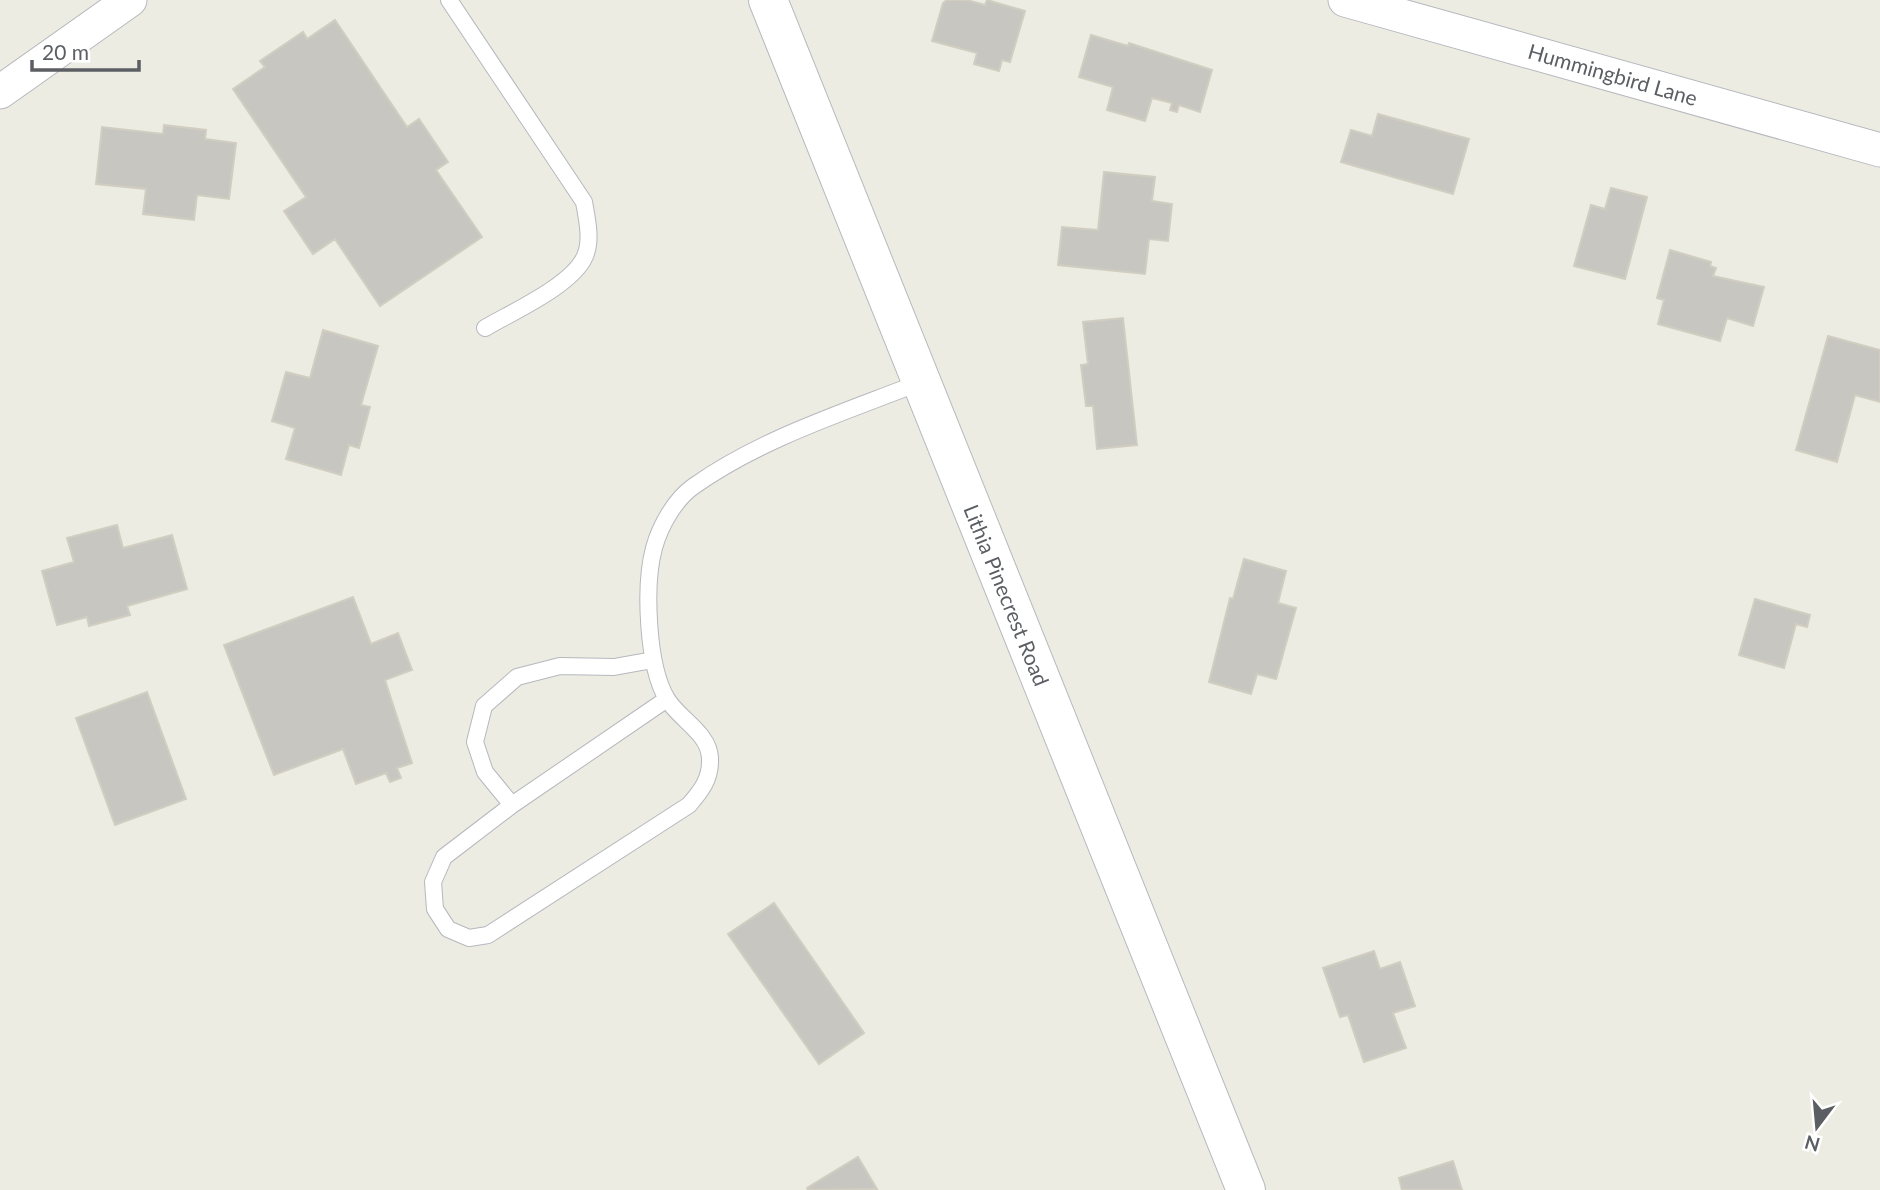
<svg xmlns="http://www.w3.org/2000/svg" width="1880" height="1190" font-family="Lato,sans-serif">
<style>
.building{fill:#c8c6c0;stroke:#d1cec1;stroke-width:2}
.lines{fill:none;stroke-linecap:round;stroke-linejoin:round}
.lane-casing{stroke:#b5b8bd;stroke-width:18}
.street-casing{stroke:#b5b8bd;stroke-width:35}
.secondary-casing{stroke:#b6b9be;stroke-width:40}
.lane{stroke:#fff;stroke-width:16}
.street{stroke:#fff;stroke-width:33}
.secondary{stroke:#fff;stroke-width:38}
.labels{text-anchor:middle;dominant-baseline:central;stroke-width:5;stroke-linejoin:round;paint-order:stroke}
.street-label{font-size:21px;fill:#5b5e63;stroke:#fff}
</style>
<rect width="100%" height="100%" fill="#edece3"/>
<!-- building -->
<path class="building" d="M947,0H967L985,5L987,0L1025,11L1010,62L1002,60L999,71L974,64L977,53L932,41L943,3Z
M335,20L407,127L419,119L448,162L436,170L482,237L380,306L335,239L313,254L284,211L306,197L233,89L265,67L260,61L303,32L307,39Z
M1091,35L1128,46L1129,43L1212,70L1200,112L1179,105L1177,112L1170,110L1172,103L1152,98L1145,121L1107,110L1113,87L1079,77Z
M1378,114L1469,139L1453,194L1341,162L1351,130L1372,136Z
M164,125L206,130L205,139L236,143L229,199L197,195L194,220L143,214L146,189L96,184L102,127L163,134Z
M1104,172L1155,177L1152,201L1172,204L1168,241L1149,239L1145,274L1058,265L1062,227L1098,230Z
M1611,188L1647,197L1625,279L1574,266L1591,205L1605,209Z
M1670,250L1711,262L1710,266L1716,268L1713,276L1764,287L1753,326L1727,318L1720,341L1658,324L1664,300L1657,298Z
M1123,318L1137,445L1097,449L1093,406H1086L1081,365L1088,364L1083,322Z
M323,330L378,346L361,405L370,407L359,448L349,445L341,475L286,459L295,428L272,421L286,372L310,378Z
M1828,336L1880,350V402L1855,395L1837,462L1796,450Z
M117,525L123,548L172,535L187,589L127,606L130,615L89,626L87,617L57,625L42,571L74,562L67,538Z
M1244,559L1286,571L1278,603L1296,608L1276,679L1257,674L1251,694L1209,682L1230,598L1233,599Z
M353,597L371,644L398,633L412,670L385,680L412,763L397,768L401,778L390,782L386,773L356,784L343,749L274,775L224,645Z
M1755,599L1810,615L1807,627L1796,624L1784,668L1739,655Z
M147,692L186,799L115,825L76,718Z
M774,903L864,1033L819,1064L728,934Z
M1374,951L1380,969L1400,962L1415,1006L1393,1013L1406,1048L1364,1062L1348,1015L1340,1017L1323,968Z
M858,1157L877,1189L808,1190L807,1188Z
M1453,1161L1462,1190H1402L1399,1178Z"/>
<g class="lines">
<defs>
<path id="lane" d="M449,0L584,202C587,219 592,240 585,256C573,285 512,312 485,328
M667,699L512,805L444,857L433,882L435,909L448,929L469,938L488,935L689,805C701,791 711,779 710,758C709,733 679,719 667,699C647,666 644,585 654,548C660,526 675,499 694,486C762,438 845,412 921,382
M512,805L485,772L475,742L484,706L517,677L560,666L614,667L653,660"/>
<path id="street" d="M1345,0L1880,150
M0,92L130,0"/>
<path id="secondary" d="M768,0L1246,1190"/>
</defs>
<!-- lane casing -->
<use href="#lane" class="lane-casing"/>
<!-- street casing -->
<use href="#street" class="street-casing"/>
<!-- secondary casing -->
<use href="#secondary" class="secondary-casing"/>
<!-- lane -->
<use href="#lane" class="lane"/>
<!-- street -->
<use href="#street" class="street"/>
<!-- secondary -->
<use href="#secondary" class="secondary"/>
</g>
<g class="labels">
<!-- street labels -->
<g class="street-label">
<text transform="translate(1613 74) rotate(16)">Hummingbird Lane</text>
<text transform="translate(1007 595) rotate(68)">Lithia Pinecrest Road</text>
</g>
</g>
<!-- north arrow -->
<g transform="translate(1817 1127) rotate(196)" stroke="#ffffff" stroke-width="5" paint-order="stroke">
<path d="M0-5L12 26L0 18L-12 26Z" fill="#5b5e63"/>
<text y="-10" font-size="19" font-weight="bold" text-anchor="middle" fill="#5b5e63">N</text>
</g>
<!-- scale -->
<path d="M32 60v10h107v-10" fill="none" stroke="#5b5e63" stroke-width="3.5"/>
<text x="42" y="60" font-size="21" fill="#5b5e63" stroke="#ffffff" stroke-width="5" paint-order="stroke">20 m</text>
</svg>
